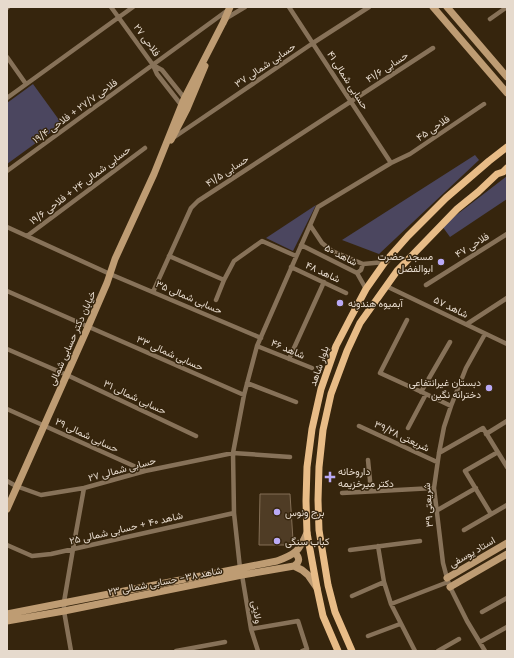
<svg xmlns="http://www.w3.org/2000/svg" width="514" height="658" font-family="Merriweather,Vazirmatn,serif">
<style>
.green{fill:#4b465f}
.building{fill:#4f3c25;stroke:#846f56}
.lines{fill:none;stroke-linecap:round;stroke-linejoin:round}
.street{stroke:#877259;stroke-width:4.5}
.secondary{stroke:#be9c73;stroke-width:7}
.primary{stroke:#e8bc87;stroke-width:7}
.poi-dot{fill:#baaaf6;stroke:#36250d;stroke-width:1.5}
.labels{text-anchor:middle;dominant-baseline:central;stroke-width:3;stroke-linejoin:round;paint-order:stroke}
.street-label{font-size:10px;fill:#e6dacd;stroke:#36250d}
.poi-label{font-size:10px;fill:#e6dacd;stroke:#36250d;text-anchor:start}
</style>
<rect width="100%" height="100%" fill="#36250d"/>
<!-- green -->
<path class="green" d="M33,84L62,124L7,164V103Z
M475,155L479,160L379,254L342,240Z
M507,176V199L450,237L442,226Z
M316,205L293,251L266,238Z"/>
<!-- building -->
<path class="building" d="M260,494H290L293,540L288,545H259Z"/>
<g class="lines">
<!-- street -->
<path class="street" d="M111,7L153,65L157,74L182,106
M289,7L391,163
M7,8L8,7
M225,19L245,7
M490,19L507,7
M7,57L26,84
M153,65L162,70L186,100
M7,98L133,7
M173,138L313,43L369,7
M7,171L228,10
M310,225L322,243L332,251L363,264L385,262
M7,227L110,274L261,338
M27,236L145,148
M301,245L357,273L366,289
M169,256L224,280
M291,267L346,293
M357,273L361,270L363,264
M426,285L507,234
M386,286L507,344
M7,291L244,395
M153,292L191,208L198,201L433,48
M216,300L224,280L234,261L262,241L296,256
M407,320L380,373L426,394L451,406
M467,324L507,298
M257,346L312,368
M7,349L67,375L196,436
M289,359L324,282
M247,383L296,402
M421,392L450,342
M7,409L145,471
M359,426L437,462
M408,428L426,394
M486,434L507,421
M439,453L483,428L507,467
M368,460L371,491
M7,481L16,486L41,495L84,488L145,471L233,453L290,457
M342,493L434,488
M436,511L476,488
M491,514L465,471L498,452
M464,530L507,505
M7,545L32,556L51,554L234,513
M378,546L384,582L391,604L415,651
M350,550L420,541
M240,568L234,513L233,453L244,395L257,346L318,207L391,163L410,154L484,104
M242,575L251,629L258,651
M352,596L384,582
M391,604L448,582
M482,612L507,598
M251,629L298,621L307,649L302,651
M368,636L400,624
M480,642L507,627
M71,651L64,611V602L73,549L84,488
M176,651L225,642
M438,651L459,639
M485,651L467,621L450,587L447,578L443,563L434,488L439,453L444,427L451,406L466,368L485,334"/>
<!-- secondary -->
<path class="secondary" d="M433,7L507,93
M447,7L507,77
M223,23L230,7
M171,140L187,109L205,66
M7,509L88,327L107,283L115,259L154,174L184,99L225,19
M294,566C300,562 300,558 295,553
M447,578L507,543
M450,587L507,554
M7,614L277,561C296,554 299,551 307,533
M7,621L64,611L242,575L294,566L302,570L308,575L317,588"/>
<!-- primary -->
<path class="primary" d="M338,651L323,616L317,588L307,533L306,501L307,467L312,429L321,389L336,346L350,319L366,289L385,262L408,236L446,198L489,161L507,147
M352,651L335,612L328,585L319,530L318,500L319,467L323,430L331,394L347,351L360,323L397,271L457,209L478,192L497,174L503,172L507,168"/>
</g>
<!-- markers -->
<g class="poi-dot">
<circle cx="441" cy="262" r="4"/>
<circle cx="340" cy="303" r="4"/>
<circle cx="489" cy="388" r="4"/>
<path d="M328 471h4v4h4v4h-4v4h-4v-4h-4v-4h4z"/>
<circle cx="277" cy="512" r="4"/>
<circle cx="277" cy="541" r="4"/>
</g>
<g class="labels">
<!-- street labels -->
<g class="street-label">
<text transform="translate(147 40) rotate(54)">فلاحی ۲۷</text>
<text transform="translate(265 65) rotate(-34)">حسابی شمالی ۳۷</text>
<text transform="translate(387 67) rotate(-33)">حسابی ۴۱/۶</text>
<text transform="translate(348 80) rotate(57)">حسابی شمالی ۴۱</text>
<text transform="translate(75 111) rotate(-36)">فلاحی ۲۷/۷ + فلاحی ۱۹/۴</text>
<text transform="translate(433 128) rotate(-34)">فلاحی ۴۵</text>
<text transform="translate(227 171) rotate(-33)">حسابی ۴۱/۵</text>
<text transform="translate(80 185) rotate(-37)">حسابی شمالی ۲۴ + فلاحی ۱۹/۶</text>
<text transform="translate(472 245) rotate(-32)">فلاحی ۴۷</text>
<text transform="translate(341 255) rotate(27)">شاهد ۵۰</text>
<text transform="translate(323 272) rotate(25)">شاهد ۴۸</text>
<text transform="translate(189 297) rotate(23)">حسابی شمالی ۳۵</text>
<text transform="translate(451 307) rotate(26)">شاهد ۵۷</text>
<text transform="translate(72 338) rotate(-66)">خیابان دکتر حسابی شمالی</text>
<text transform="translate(288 349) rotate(23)">شاهد ۴۶</text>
<text transform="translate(170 353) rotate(24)">حسابی شمالی ۳۳</text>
<text transform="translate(319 366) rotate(-71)">بلوار شاهد</text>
<text transform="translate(135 397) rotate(25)">حسابی شمالی ۳۱</text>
<text transform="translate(87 435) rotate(25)">حسابی شمالی ۲۹</text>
<text transform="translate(402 436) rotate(25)">شریعتی ۳۹/۲۸</text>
<text transform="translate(122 469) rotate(-15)">حسابی شمالی ۲۷</text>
<text transform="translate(428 505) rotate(-94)">شریعتی ۳۹</text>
<text transform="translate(126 528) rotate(-13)">شاهد ۴۰ + حسابی شمالی ۲۵</text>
<text transform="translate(472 552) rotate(-30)">استاد یوسفی</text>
<text transform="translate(165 581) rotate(-11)">شاهد ۳۸- حسابی شمالی ۲۳</text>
<text transform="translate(257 612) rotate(80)">ولایتی</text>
</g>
<!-- poi labels -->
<g class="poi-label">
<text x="433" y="256" text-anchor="end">مسجد حضرت<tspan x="433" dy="12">ابوالفضل</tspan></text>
<text x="348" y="303">آبمیوه هندونه</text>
<text x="481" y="382" text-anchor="end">دبستان غیرانتفاعی<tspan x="481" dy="12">دخترانه نگین</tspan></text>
<text x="338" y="471">داروخانه<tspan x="338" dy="12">دکتر میرخزیمه</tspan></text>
<text x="285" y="512">برج ونوس</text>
<text x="285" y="541">کباب سنگی</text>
</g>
</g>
<!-- border -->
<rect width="514" height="658" fill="none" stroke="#e6dacd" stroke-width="16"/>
</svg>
